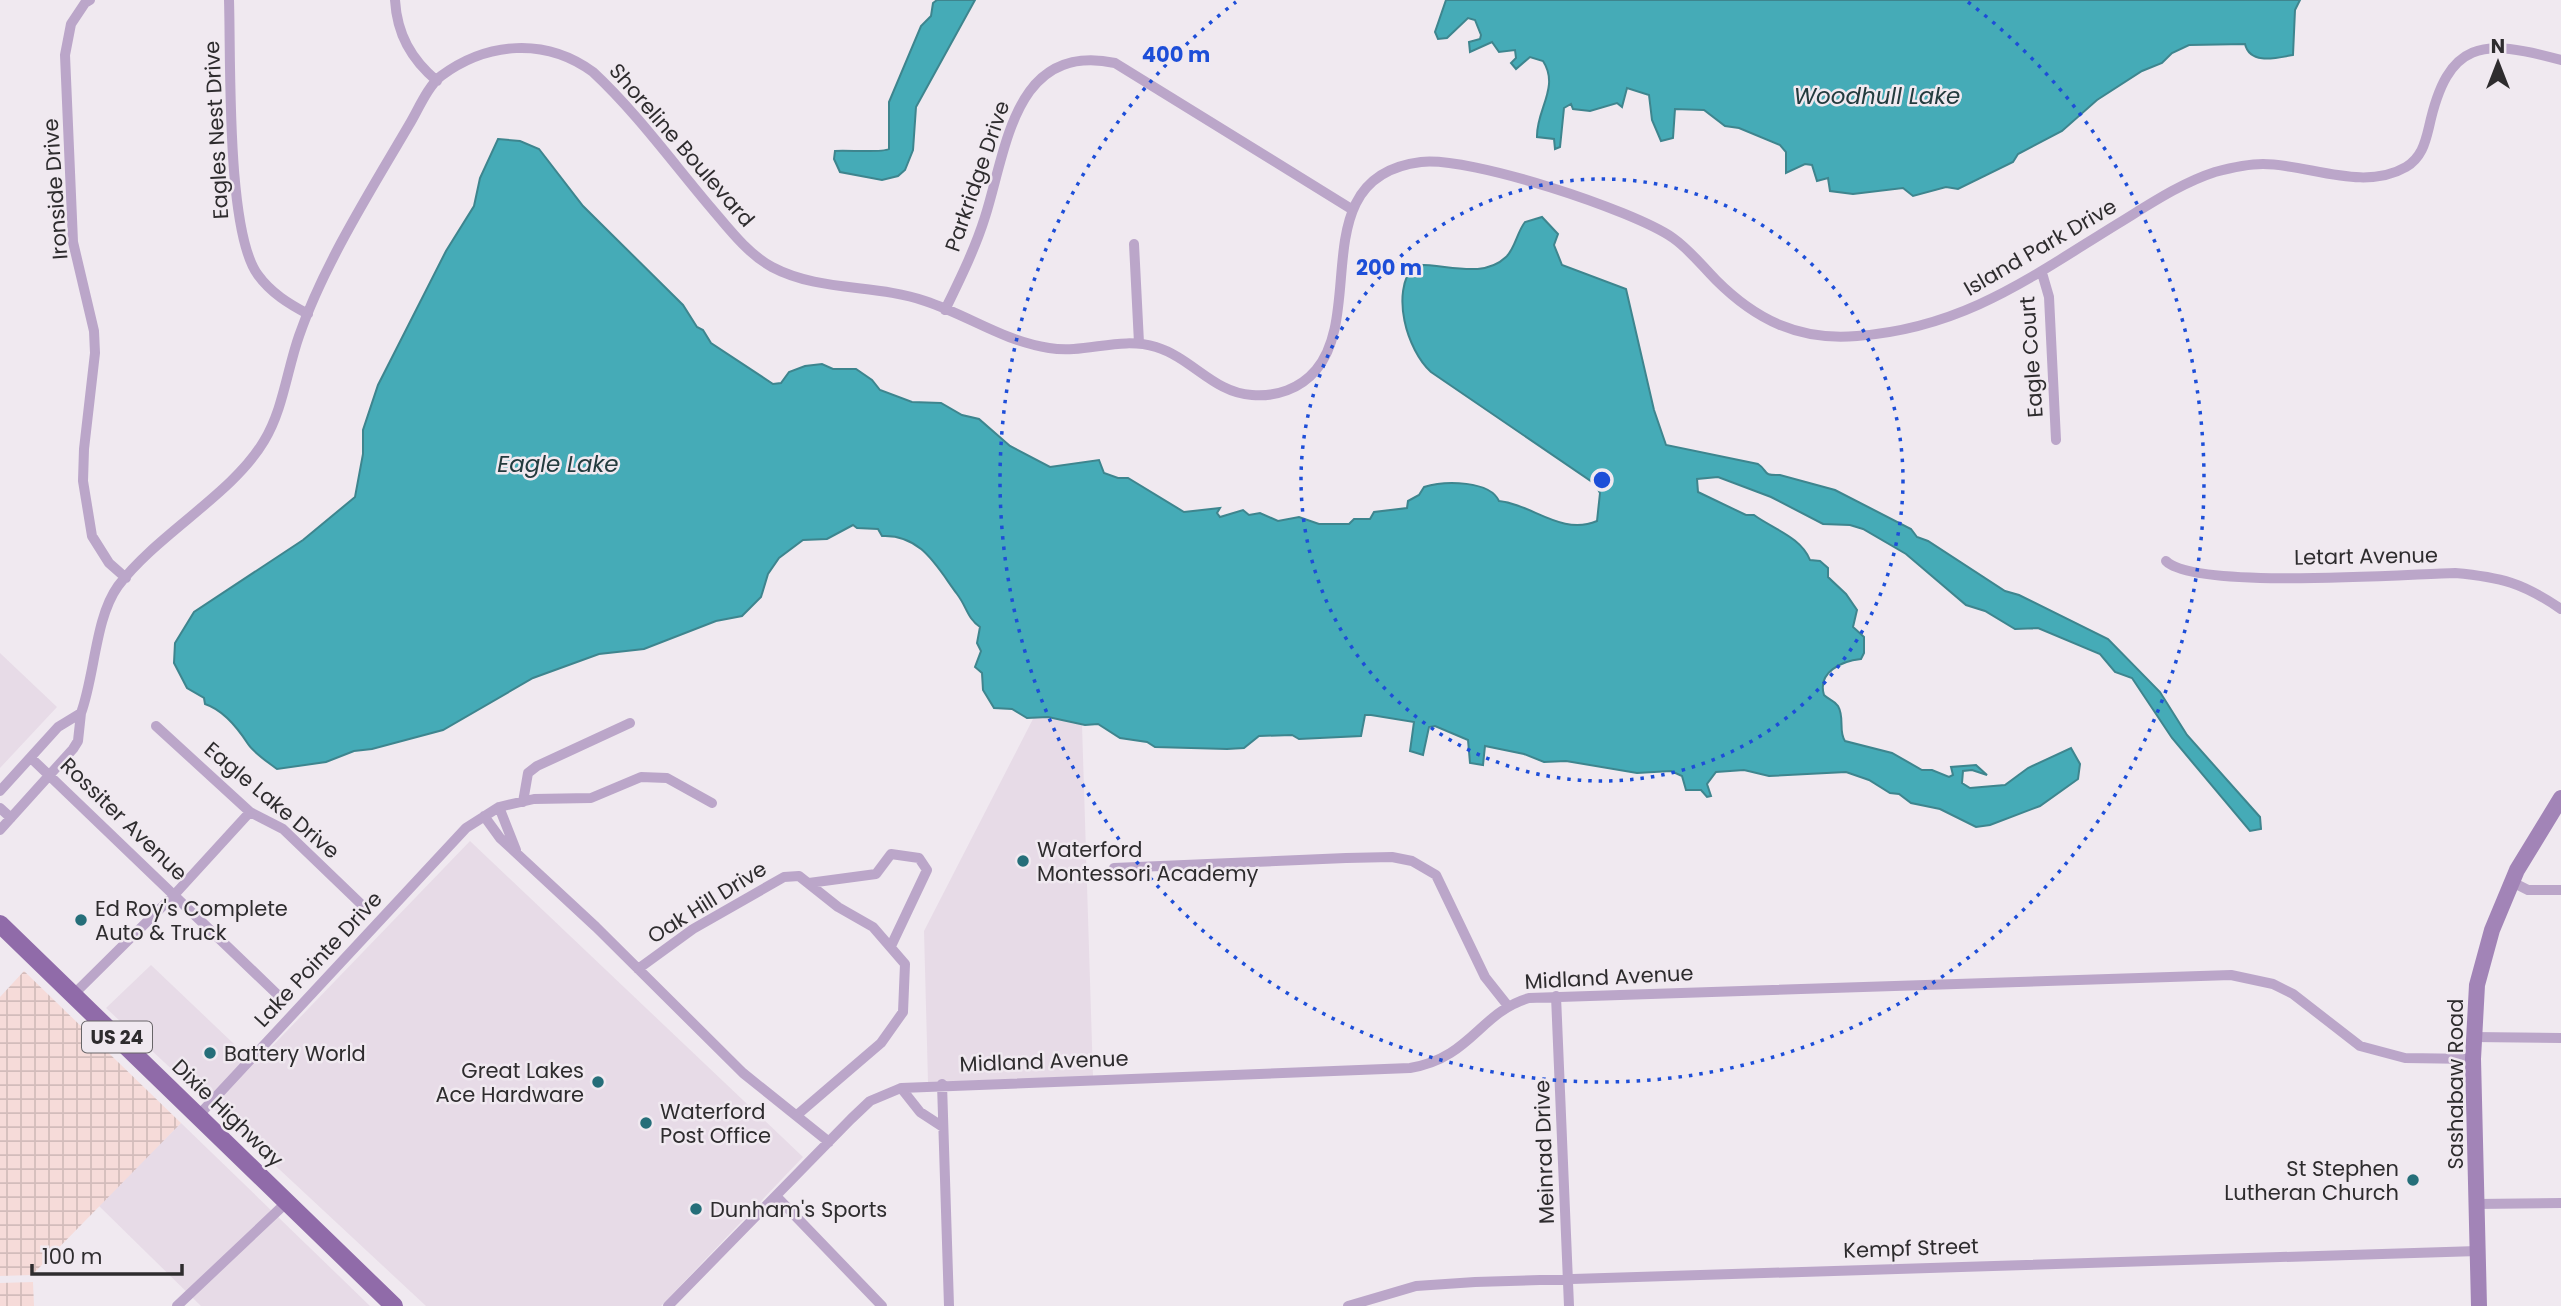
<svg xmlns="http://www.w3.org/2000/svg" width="2561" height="1306" font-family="Poppins,sans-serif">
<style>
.built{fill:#e7dbe7}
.industrial{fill:url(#industrial-grid)}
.water{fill:#45abb7;stroke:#3e858e;stroke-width:2}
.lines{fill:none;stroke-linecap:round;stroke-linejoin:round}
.street{stroke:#bba6c9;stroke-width:10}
.secondary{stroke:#a284b7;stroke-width:16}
.primary{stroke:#906ba9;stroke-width:18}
.ring{fill:none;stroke:#1d4ed8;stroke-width:3.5;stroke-dasharray:3.5 7}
.poi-dot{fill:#256e79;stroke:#f0e9f0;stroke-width:2.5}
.labels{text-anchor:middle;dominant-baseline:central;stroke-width:5;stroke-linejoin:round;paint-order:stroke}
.shield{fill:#f0e9f0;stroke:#686568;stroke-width:2}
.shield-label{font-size:19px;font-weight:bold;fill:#2e2c2e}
.street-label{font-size:21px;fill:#2e2c2e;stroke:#f0e9f0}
.poi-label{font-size:21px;fill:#2e2c2e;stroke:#f0e9f0;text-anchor:start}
.water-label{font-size:23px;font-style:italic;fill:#233b3e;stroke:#f0e9f0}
.centre{fill:#1d4ed8;stroke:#f0e9f0;stroke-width:3.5}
.ring-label{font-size:21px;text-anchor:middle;font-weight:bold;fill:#1d4ed8;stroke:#f0e9f0;stroke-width:5;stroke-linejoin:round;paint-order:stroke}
</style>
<defs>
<pattern id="industrial-grid" width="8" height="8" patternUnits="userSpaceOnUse" patternTransform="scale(1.75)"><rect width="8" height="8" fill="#f6dbd9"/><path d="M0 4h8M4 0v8" fill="none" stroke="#d3bcbb"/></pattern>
</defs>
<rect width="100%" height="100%" fill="#f0e9f0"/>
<!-- built -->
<path class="built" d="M0,653L57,707L0,768Z
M1034,717L1067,720L1082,725L1093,1077L928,1082L924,931Z
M470,841L803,1157L661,1306H426L106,1008L151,965L255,1064Z
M181,1123L370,1306H201L98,1205Z"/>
<!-- industrial -->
<path class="industrial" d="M24,971L181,1123L32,1275L0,1276V997Z
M33,1282L34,1306H0V1283Z"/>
<!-- water -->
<path class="water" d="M937,0H975L916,107L913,150L905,170L898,176L882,180L840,172L834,159L835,151C847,150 883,153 889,149V102L921,26L931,16L933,3Z
M1446,0H2300L2295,10L2293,55C2276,58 2250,65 2245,44L2189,45L2172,53L2162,63L2142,71L2097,100L2062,131L2018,154L2013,162L1958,189L1946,187L1913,196L1903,188L1853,194L1830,191L1828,178L1817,181L1812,165L1805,164L1786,173V152L1780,145L1739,128L1725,126L1704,110L1675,109L1673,138L1661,141L1652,120L1649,95L1627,88L1622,107L1617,103L1590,111L1573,109L1571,104L1564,108L1560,147L1555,149L1554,139L1537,137C1536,110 1560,87 1543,61L1530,57L1516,69L1511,63L1516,58L1515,50L1499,52L1492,42L1470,52L1469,42L1480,39L1481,35L1475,20L1468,18L1447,38L1438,39L1435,32Z
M498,139L520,141L539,149L583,206L683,305L697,327L703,330L711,343L773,384L781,383L789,372L805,366L822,364L833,369H856L872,380L880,390L912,402L941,403L962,415L979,419L1010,446L1050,467L1099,460L1104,473L1118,478H1128L1184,512L1220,508L1217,513L1220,517L1243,510L1249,515L1260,513L1278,521L1299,517L1319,524H1349L1354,519H1370L1374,512L1407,508L1408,501L1419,495L1424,487C1446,480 1490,481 1499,501C1532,504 1561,536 1597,521L1600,493L1595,484L1431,372C1407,350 1390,293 1414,265C1444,263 1482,280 1506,257C1515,249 1517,232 1525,222L1542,217L1558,234L1554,245L1562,265L1626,289L1654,410L1666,445L1758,464C1769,471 1761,476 1780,475L1835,490L1911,529L1917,537L1928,541L2005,591L2019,595L2108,639L2160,692L2187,735L2260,817L2261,829L2250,831L2172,738L2132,678L2115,672L2100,654L2038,628L2015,629L1985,611L1966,605L1906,554L1863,529L1850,525L1823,524L1771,497L1718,477L1697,479L1698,492L1746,515H1754C1773,529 1801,537 1810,560L1820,561L1828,568V577L1846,594L1857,610L1853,627L1864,637V653L1861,659C1842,661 1817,672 1824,695C1829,700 1834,700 1838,706C1845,718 1838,731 1845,741L1892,753L1922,770H1932L1949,777L1953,775L1951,767L1976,765L1987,775L1972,770L1963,771L1962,783L1970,788L2005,785L2028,768L2071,748L2080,764L2078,779L2040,806L1990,825L1976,827L1940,809L1911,803L1899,794L1890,793L1869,780L1846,772L1769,776L1744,770L1716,772L1707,784L1711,796L1707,797L1701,790H1686L1682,776L1671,771L1637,773L1566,761L1544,762L1524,754L1485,746L1483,765L1470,763L1468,740L1435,726L1429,727L1423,755L1410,751L1414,722L1371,715H1365L1361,736L1299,739L1292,735L1259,736L1244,748L1227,749L1155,747L1147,742L1120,738L1098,724L1085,725L1048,717L1027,718L1012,709L994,708L983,690L982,673L975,667L981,651L977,643L980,627C967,618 967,607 957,594C937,567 921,534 882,536L878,529L857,528L853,525L827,539L803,540L779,558L768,574L761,597L742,616L716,621L644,649L599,654L533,678L443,730L372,749L354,751L326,762L277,769C269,763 254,753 248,744C239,730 223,710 205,704L204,698L187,688L174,663L175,643L194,612L303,540L355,497L363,454V430L378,385L446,251L474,206L480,178Z"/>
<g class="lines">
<!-- street -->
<path class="street" d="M90,0L85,3L71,24L65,55L73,242L94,331L95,353L84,449L83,481L92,536L109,563L126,578
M229,0C231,60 226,232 258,275C271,293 289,304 308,314
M395,0C397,34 411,59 437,81
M1134,244L1139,343
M2042,273L2049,297L2056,440
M945,310C960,279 975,249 985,217C1007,148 1014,42 1115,63L1353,210
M2166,561C2194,590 2406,574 2455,573C2501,577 2523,583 2561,609
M81,713C95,675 95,618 118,586C157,534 233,494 264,441C283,410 287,370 299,336C324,264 371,190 409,125C418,110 428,86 441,76C487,42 545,37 593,72C636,112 673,163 712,209C729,229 748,254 772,267C819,292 876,284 925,301C968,315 1003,341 1049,348C1086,354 1119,336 1156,347C1192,358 1214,393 1252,395C1276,397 1300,389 1316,370C1366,311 1305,176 1421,162C1469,156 1633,210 1673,238C1690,250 1702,266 1716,280C1756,320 1799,341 1857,336C1964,328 2031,277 2119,223C2150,204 2181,183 2215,172C2230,168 2247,164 2263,164C2308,164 2363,192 2406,167C2421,158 2425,144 2429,127C2448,40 2482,38 2561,60
M156,726L250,812L283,829L361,904
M31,758L280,997
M0,791L58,727L81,713L78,741L73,749L0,830
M523,802L528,773L537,766L630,723
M499,807L516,850
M0,808L11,818
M484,816L500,838L596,927L743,1073L829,1142
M1114,868L1346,858L1392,857L1412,861L1436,875L1485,977L1508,1006
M2512,882L2528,890H2561
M809,883L876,874L891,854L919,858L927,870L891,946
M638,969L693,929L784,877L799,876L838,907L873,927L905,964L903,1012L881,1043L797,1115
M73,995L175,894L250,812
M1556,996L1569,1306
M2473,1037L2561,1038
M942,1084L949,1306
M901,1088L920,1112L943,1127
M198,1116L466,828L499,807L534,799L591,798L641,777L667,778L712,803
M776,1196L882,1306
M2476,1204L2561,1203
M177,1306L287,1202
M668,1306L851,1119L870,1101L901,1088L1410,1068C1471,1058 1480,1012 1529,998L2231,975L2273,984L2293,994L2360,1046L2405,1058L2473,1059
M1348,1306L1416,1286L1475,1282L2478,1251"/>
<!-- secondary -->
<path class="secondary" d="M2479,1306L2473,1059L2477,985L2492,930L2517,870L2561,798"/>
<!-- primary -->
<path class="primary" d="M0,924L394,1306"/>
</g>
<!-- distance rings -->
<g class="ring">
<circle cx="1602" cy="480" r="301"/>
<path d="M1968 2A602 602 0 1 1 1236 2"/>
</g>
<!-- markers -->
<g class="poi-dot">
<circle cx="1023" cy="861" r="7"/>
<circle cx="81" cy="920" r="7"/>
<circle cx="210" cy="1053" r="7"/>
<circle cx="598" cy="1082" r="7"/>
<circle cx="646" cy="1123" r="7"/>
<circle cx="2413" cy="1180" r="7"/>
<circle cx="696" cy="1209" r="7"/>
</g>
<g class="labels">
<!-- shield labels -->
<rect class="shield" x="82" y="1021.5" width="70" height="31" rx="5"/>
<g class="shield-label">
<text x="117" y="1037">US 24</text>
</g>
<!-- street labels -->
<g class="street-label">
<text transform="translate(216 130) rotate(-93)">Eagles Nest Drive</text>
<text transform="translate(682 145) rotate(49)">Shoreline Boulevard</text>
<text transform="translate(977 176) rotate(-71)">Parkridge Drive</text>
<text transform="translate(55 189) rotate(-94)">Ironside Drive</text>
<text transform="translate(2040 247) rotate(-30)">Island Park Drive</text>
<text transform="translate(2031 357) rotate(-94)">Eagle Court</text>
<text transform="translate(2366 556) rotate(-1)">Letart Avenue</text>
<text transform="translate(272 800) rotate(40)">Eagle Lake Drive</text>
<text transform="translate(124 819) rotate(44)">Rossiter Avenue</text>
<text transform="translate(707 902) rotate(-32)">Oak Hill Drive</text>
<text transform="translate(318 959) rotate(-47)">Lake Pointe Drive</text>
<text transform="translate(1609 977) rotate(-3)">Midland Avenue</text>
<text transform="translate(1044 1061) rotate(-2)">Midland Avenue</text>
<text transform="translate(2455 1084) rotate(-90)">Sashabaw Road</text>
<text transform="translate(228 1113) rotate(44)">Dixie Highway</text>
<text transform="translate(1544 1152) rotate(-92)">Meinrad Drive</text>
<text transform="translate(1911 1248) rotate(-2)">Kempf Street</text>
</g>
<!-- poi labels -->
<g class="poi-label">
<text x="1037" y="849">Waterford<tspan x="1037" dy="24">Montessori Academy</tspan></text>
<text x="95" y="908">Ed Roy's Complete<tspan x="95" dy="24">Auto &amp; Truck</tspan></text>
<text x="224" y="1053">Battery World</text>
<text x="584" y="1070" text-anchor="end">Great Lakes<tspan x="584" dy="24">Ace Hardware</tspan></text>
<text x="660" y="1111">Waterford<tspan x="660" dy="24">Post Office</tspan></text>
<text x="2399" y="1168" text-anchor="end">St Stephen<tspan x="2399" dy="24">Lutheran Church</tspan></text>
<text x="710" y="1209">Dunham's Sports</text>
</g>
<!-- water labels -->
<g class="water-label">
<text x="1877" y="96">Woodhull Lake</text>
<text x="558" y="464">Eagle Lake</text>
</g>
</g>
<circle cx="1602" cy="480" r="10" class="centre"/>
<g class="ring-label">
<text x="1176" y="62">400 m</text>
<text x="1389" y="275">200 m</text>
</g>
<!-- north arrow -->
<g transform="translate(2498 63)" stroke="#f0e9f0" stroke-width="5" paint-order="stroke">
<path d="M0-5L12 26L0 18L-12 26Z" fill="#2e2c2e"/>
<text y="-10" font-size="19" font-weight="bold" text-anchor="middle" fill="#2e2c2e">N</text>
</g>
<!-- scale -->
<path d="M32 1264v10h150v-10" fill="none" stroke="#2e2c2e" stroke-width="3.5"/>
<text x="42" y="1264" font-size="21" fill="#2e2c2e" stroke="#f0e9f0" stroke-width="5" paint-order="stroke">100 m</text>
</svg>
